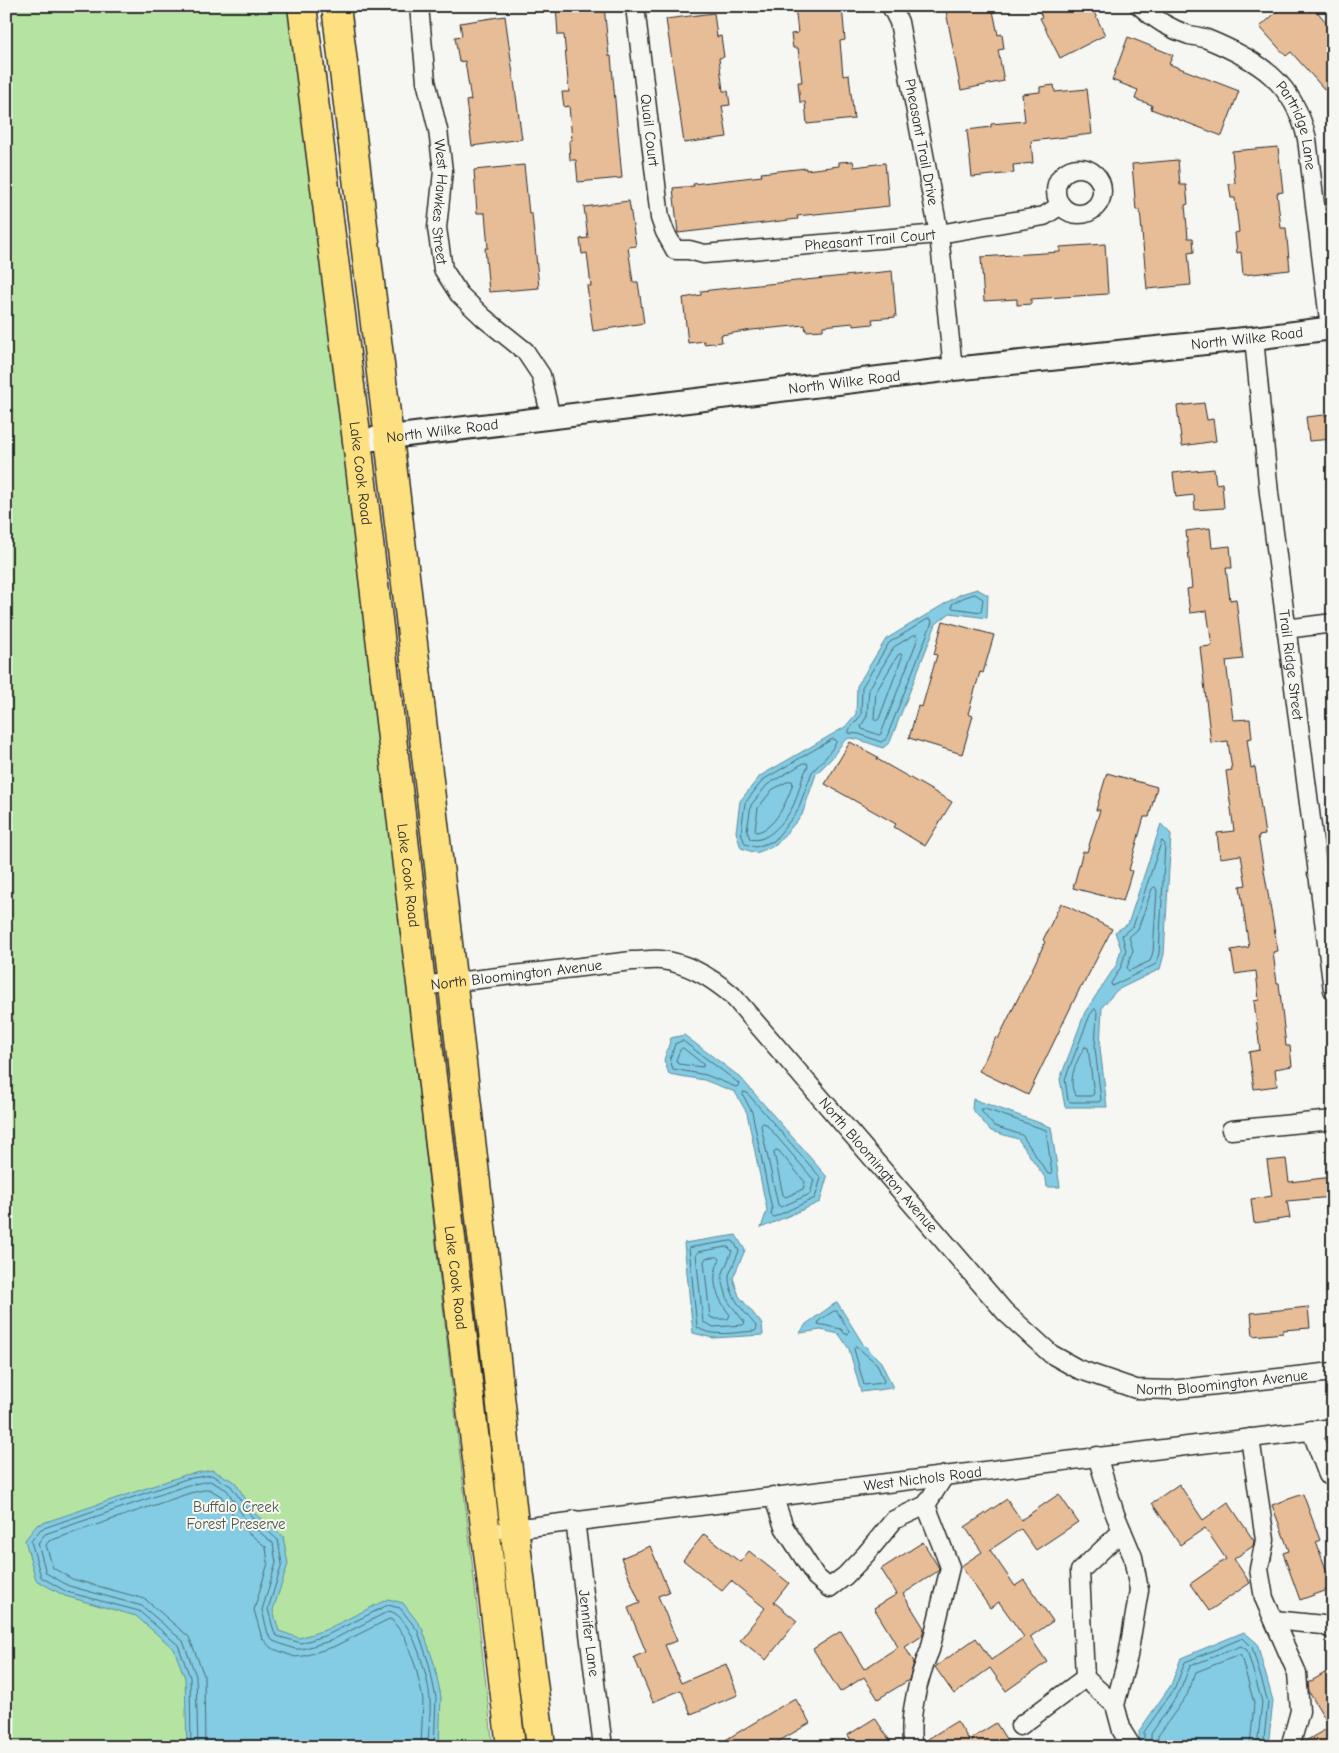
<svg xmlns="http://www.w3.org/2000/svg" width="1339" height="1753" font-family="'Comic Neue',sans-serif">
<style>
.green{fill:#b5e4a2;stroke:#708866}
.water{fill:#83cce3;stroke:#608c99}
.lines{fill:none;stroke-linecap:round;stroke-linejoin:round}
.shore{stroke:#4e6b75;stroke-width:1}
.building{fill:#e7bd97;stroke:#2b2b2b}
.minor-casing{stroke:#2b2b2b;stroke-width:21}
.tertiary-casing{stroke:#2b2b2b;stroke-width:26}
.primary-casing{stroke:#2b2b2b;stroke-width:31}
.minor{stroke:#f6f6f2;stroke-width:18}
.tertiary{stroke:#f6f6f2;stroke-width:22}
.primary{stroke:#fde080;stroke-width:28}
.labels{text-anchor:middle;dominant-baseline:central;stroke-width:4;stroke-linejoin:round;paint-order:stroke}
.street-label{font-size:15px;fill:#2b2b2b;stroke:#f6f6f2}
.park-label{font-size:15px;fill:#4e5949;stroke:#f6f6f2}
</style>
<rect width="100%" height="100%" fill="#f6f6f2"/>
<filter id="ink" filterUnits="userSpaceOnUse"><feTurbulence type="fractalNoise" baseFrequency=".02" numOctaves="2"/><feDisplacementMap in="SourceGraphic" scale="10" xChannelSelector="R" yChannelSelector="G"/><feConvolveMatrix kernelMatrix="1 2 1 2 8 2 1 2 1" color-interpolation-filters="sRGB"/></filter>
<g filter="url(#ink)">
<!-- green -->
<path class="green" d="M6,6H292L340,397L493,1747H6Z"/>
<!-- water -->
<path class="water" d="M977,589L988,595L987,618L950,613L936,624L890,742L883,748L857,739L849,738L843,742L831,759L816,774L802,815L776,845L756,853L741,848L736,832L740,801L760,776L845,727L856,714L857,686L886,639L961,594Z
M1161,824L1171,834L1164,954L1160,969L1117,990L1102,1007L1100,1048L1107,1107H1065L1060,1079L1085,1012L1117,964L1121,949L1115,932L1128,924Z
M684,1035L740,1077L827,1177L820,1202L761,1228L767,1210L747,1113L735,1092L704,1080L669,1074L664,1060L671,1038Z
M973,1099L1051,1127L1060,1187H1047L1046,1179L1018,1139L991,1131L972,1109Z
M736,1235L745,1250L733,1278L739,1296L762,1324L763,1335L713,1338L693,1333L684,1243Z
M837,1302L863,1344L881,1362L893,1388L861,1392L849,1349L839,1334L821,1330L800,1333L806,1324Z
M212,1470L235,1482L255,1514L283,1536L288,1564L273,1610L279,1631L299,1638L325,1630L388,1599L403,1603L422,1628L434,1663L441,1697L439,1747H187L185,1678L174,1649L136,1616L65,1596L36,1580L25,1540L37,1525L185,1475Z
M1244,1632L1257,1643L1273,1701L1268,1747H1140L1139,1731L1171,1685L1181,1658Z"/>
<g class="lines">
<!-- shore -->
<path class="shore" d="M975,594L983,599L981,612L952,608V604L963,598Z
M928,619H931L932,622L886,739L881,742L859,734L849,733V730L861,715L862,687L889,643Z
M914,635H917L918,638L881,734L879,735L862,729L861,726L867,716L869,689L894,647Z
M901,654L902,657L879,719L876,721L874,718L876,692L898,655Z
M833,739L836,740V743L827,756L812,772L797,812L774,841L756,847L745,844L741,832L745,803L763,780Z
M804,763H807L808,766C800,779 799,796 791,810C784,822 766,844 750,839L747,831L751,805L767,785Z
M789,781H792L793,783C788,799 775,830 756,832L755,830L758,808L772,790Z
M1162,841L1165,844L1159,953L1156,964L1112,986L1111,983L1121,967L1126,951L1122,935L1133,926Z
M1155,887L1157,890L1153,952L1150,961L1129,971L1127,968L1133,950L1129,937L1138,929L1152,889Z
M1095,1009L1097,1012L1095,1048L1101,1100L1099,1102H1070L1068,1100L1065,1079L1090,1015Z
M683,1041L736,1081L739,1084L738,1086L736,1087L706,1075L673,1069L670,1060L675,1044Z
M1085,1047L1088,1048L1094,1094L1091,1096H1076C1066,1082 1077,1059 1085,1047Z
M683,1048L703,1064V1067L678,1064L676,1060L680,1050Z
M744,1092L747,1093L821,1178L815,1198L774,1217L771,1215L772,1209L752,1112L743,1095Z
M982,1109H985L1046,1130L1052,1174H1048L1022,1135L994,1126L982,1112Z
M763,1123L766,1124L814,1180L810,1194L781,1207L778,1205L761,1126Z
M776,1150L779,1151L805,1182L803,1189L786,1197L783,1195L774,1153Z
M732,1241L734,1242L739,1251L729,1275C728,1296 744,1311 756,1326L757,1329L755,1331C738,1332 711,1338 697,1327L689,1248Z
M728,1247L732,1251L723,1273L722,1279L728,1301L745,1323L743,1325L714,1327L703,1322L696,1254L698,1252Z
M718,1257L720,1259C718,1264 715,1269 715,1275C713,1289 722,1305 730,1315L728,1319H715L710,1317L704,1261L706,1258Z
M834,1311H837L849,1331L848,1334H845L841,1329L818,1324L819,1321Z
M856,1346L877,1364L884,1381L883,1383L864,1385L854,1349Z
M191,1747L190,1677L178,1645L139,1611L67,1592L41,1577L31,1541L41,1529L186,1479L211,1475L231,1486L252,1517L278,1540L282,1564L268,1609L274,1632L277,1636L301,1643L327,1635L388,1605L400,1608L418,1631L429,1664L436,1698L434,1747
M198,1747L196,1676L183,1641L142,1606L69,1586L46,1573L38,1543L45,1534L188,1485L210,1481L227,1490L247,1522L273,1543L276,1563L262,1610L268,1634L273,1641L295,1649H302L330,1641L389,1611C412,1615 429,1679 430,1700C431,1715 428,1731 428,1747
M205,1747L204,1675L189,1637L145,1599L72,1579L53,1568L46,1545L49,1541L190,1493L209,1489L221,1496L241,1527L266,1547L268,1563L254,1610L262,1638L271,1648L295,1657L304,1656L333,1647L389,1619L392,1620L405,1637L416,1668L423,1699L421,1747
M1144,1747V1732L1175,1688L1185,1662L1243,1638L1252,1647L1268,1702L1263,1747
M1151,1747V1734L1180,1691L1190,1666L1241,1646L1247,1650L1262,1702L1257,1747
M1158,1747V1736L1187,1695L1196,1672L1239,1655L1241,1656L1254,1703L1250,1747"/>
</g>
<!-- building -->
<path class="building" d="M556,6H604L609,56H611L622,178L578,182L576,160H570L569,141L572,140L569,106L564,107L562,92H569L564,35H558Z
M795,6H842L845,40L840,41L843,76L849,75L854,119L807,124L805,102H800L798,82H802L798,48H793L791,34L798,33Z
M945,6H992L998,35L1002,34L1004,49L998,50L1004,81L961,90Z
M1037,6H1091L1105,35L1060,58L1040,18L1042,17Z
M1283,6H1304L1310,12L1314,8L1333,30V99L1291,52L1286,56L1260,27Z
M714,13L717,37L721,36L724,57L719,58L723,91H728L730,105L722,106L727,137L684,143L666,19Z
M505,16L522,139L472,146L466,101L471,100L465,61L459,62L455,37L462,36L460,23Z
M1128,37L1173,55L1169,64L1239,91L1222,136L1151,109L1152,105L1135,99L1138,90L1112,80Z
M1054,85L1055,92L1087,89L1092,134L1031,141L1033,163L1013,165L1014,173L972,177L967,130L991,127V124L1025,121L1022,94L1040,92V87Z
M1278,147L1283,192L1277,193L1281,228H1286L1290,270L1243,275L1241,252L1237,253L1235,233L1239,232L1235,198H1231L1229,184L1235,183L1232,151Z
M1178,160L1180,185H1186L1188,204L1185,205L1188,238H1193L1194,252L1188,253L1191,285L1147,289L1140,210H1136L1132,164Z
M853,161L854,167L885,163L889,206L797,216L798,219L678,233L673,188L694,186L693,184L762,176L761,173L806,168V170L839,166V162Z
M524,165L529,214H532L539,288L489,292L485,248H488L485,213H477L474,170Z
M629,201L636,246L628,247L633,282H638L644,323L593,331L587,286H591L587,253L582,254L580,239L588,238L584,207Z
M1105,244L1108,294L1031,299V304L1017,305V299L984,301L981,257L1060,252V247Z
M892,271L896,317L872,319L873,324L853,326V323L823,326V330L806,331L805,325L752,330L721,335L722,342L704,344V341L688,343L683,298L701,295V291Z
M1204,403L1207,420L1213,419L1216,441L1182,446L1177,406Z
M1333,414V439L1309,441L1306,417Z
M1214,469L1216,484L1222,483L1224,508L1195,510L1194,495L1176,497L1173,473Z
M1210,528L1212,548L1230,546L1232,568H1226L1230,600L1236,599L1243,659L1226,661L1233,720L1250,719L1252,738L1247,739L1251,768L1255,767L1265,835L1258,836L1278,951L1273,952L1277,983H1279L1286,1046H1290L1292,1066L1275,1069L1277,1086L1254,1089L1249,1052L1260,1050L1254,1001L1259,1000L1256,971L1235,974L1231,950L1249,947L1240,886L1246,885L1241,855L1220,858L1217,833L1234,831L1226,771L1232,770L1228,741L1211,743L1200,647L1212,646L1207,611L1190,613L1187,589L1192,588L1186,531Z
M943,621L994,635L983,673L980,672L968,714L973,716L962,754L909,738L918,706L922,707L937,655L934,654Z
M850,742L878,757L877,759L952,802L925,846L894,827L896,824L825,784Z
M1107,773L1157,787L1149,817H1144L1129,870L1132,871L1123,901L1073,888L1083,851L1087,852L1100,810H1096Z
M1061,903L1112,929L1082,987L1081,986L1028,1095L979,1071L996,1037L998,1039L1027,980L1045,942L1043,940Z
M1286,1159L1289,1182L1333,1177V1197L1287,1201L1290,1218L1254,1223L1251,1199L1272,1196L1267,1161Z
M1308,1307L1310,1328L1283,1330V1333L1253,1336L1251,1313Z
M1179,1484L1203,1520L1228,1502L1254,1541L1253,1546L1234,1559L1250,1583L1209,1611L1190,1584L1226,1559L1205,1528L1180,1545L1152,1503Z
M1059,1494L1078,1522L1036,1550L1021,1529L990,1550L1015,1586L1024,1580L1053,1621L1030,1637L1047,1662L1006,1691L990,1668L954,1694L935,1667L976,1638L991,1660L1024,1637L999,1602L990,1608L961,1566L982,1552L965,1527L1007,1499L1021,1520Z
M1303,1494L1320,1540L1316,1542L1333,1588L1300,1600L1283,1553L1289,1551L1272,1505Z
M704,1534L740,1562L749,1551L789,1583L774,1602L797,1621L766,1660L740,1640L765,1608L731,1581L722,1591L683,1560Z
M923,1542L939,1568L938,1571L903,1594L924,1628L922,1636L905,1647L914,1662L909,1680L878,1699L864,1677L840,1692L813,1649L841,1631L864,1669L898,1647L874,1608L897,1594L881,1569Z
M650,1546L669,1592L658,1596L677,1641L665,1645L681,1683L726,1664L738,1695L691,1714L681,1690L653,1702L634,1657L646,1652L628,1608L640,1603L621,1558Z
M1333,1668V1747H1301L1302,1743L1330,1727L1309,1692L1308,1683Z
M795,1698L810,1723L769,1747H714Z
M875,1718L894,1747H855L848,1735Z
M957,1721L969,1740L996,1723L1011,1747H923V1742Z"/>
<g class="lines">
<defs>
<g id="minor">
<path id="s1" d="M419,6L426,81L438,130L443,171L437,228L443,269L459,294L484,318L525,351L541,375L551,418"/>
<path id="s2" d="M635,6L660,218L665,232L675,250H689L704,254L939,234L1044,216L1061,205"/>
<path id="s3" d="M891,6L899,22L939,234L953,369"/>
<path id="s4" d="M1140,6C1154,19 1170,29 1189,35C1195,36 1201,37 1207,39C1258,60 1294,82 1307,139L1330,328"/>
<circle cx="1079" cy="191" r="23"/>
<path id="s5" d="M1254,338L1269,493L1333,990"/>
<path d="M1286,629L1333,623"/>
<path d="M1317,873L1333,871"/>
<path id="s6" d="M421,986L632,961C642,961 651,959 661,960C687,963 712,978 732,995L1005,1312L1051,1354L1078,1369L1136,1389L1171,1390L1333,1372"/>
<path d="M1231,1130L1333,1120"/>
<path d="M1311,1430L1328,1475L1333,1477"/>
<path d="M1250,1438L1265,1540L1259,1569L1264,1598L1297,1673L1300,1711L1290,1747"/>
<path d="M1097,1456L1115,1514L1133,1557L1139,1590L1128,1656L1115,1705L1122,1731L1132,1747"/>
<path d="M773,1496L784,1527L816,1577L829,1588L845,1576L866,1554L894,1520L926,1505L945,1475"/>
<path id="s7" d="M575,1520L603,1747"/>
<path id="s8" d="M505,1530L1333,1428"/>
<path d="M1274,1620L1323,1625L1333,1630"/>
<path d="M1115,1705L1085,1678L1080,1571L1122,1531"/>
<path d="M1020,1726L1085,1678"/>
<path d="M913,1747C907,1720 919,1675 930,1650L950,1567L926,1505"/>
</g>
<g id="tertiary">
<path id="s9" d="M357,441L953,369L1254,338L1333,328"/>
</g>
<g id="primary">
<path id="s10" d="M302,6L357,441L511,1747"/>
<path d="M336,6L389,438L488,1286L518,1561L541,1747"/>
</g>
</defs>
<!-- minor casing -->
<use href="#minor" class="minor-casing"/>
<!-- tertiary casing -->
<use href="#tertiary" class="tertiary-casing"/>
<!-- primary casing -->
<use href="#primary" class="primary-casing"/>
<!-- minor -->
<use href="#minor" class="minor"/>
<!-- tertiary -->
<use href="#tertiary" class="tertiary"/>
<!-- primary -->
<use href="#primary" class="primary"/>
</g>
</g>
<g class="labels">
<!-- street labels -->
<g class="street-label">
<text stroke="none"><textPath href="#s4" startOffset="208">Partridge Lane</textPath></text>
<text stroke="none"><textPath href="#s2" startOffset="125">Quail Court</textPath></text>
<text stroke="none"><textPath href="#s3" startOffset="140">Pheasant Trail Drive</textPath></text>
<text stroke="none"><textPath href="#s1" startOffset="198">West Hawkes Street</textPath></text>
<text stroke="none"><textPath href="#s2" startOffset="445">Pheasant Trail Court</textPath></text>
<text stroke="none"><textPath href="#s9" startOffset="896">North Wilke Road</textPath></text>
<text stroke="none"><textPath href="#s9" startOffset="491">North Wilke Road</textPath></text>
<text stroke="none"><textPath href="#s9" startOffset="86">North Wilke Road</textPath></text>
<text stroke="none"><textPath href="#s10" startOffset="471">Lake Cook Road</textPath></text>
<text stroke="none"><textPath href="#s5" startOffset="329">Trail Ridge Street</textPath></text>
<text stroke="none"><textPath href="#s10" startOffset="876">Lake Cook Road</textPath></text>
<text stroke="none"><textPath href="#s6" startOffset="96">North Bloomington Avenue</textPath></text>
<text stroke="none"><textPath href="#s6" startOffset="546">North Bloomington Avenue</textPath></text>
<text stroke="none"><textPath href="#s10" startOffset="1281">Lake Cook Road</textPath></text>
<text stroke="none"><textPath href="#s6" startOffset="981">North Bloomington Avenue</textPath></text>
<text stroke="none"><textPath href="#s8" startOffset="421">West Nichols Road</textPath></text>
<text stroke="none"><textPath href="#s7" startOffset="114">Jennifer Lane</textPath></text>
</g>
<!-- park labels -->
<g class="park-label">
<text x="236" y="1507">Buffalo Creek<tspan x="236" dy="17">Forest Preserve</tspan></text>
</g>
</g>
<!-- margin -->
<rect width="1339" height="1753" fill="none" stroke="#f6f6f2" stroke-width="25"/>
<rect x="12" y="12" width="1314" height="1728" fill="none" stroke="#2b2b2b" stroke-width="2" filter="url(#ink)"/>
</svg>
